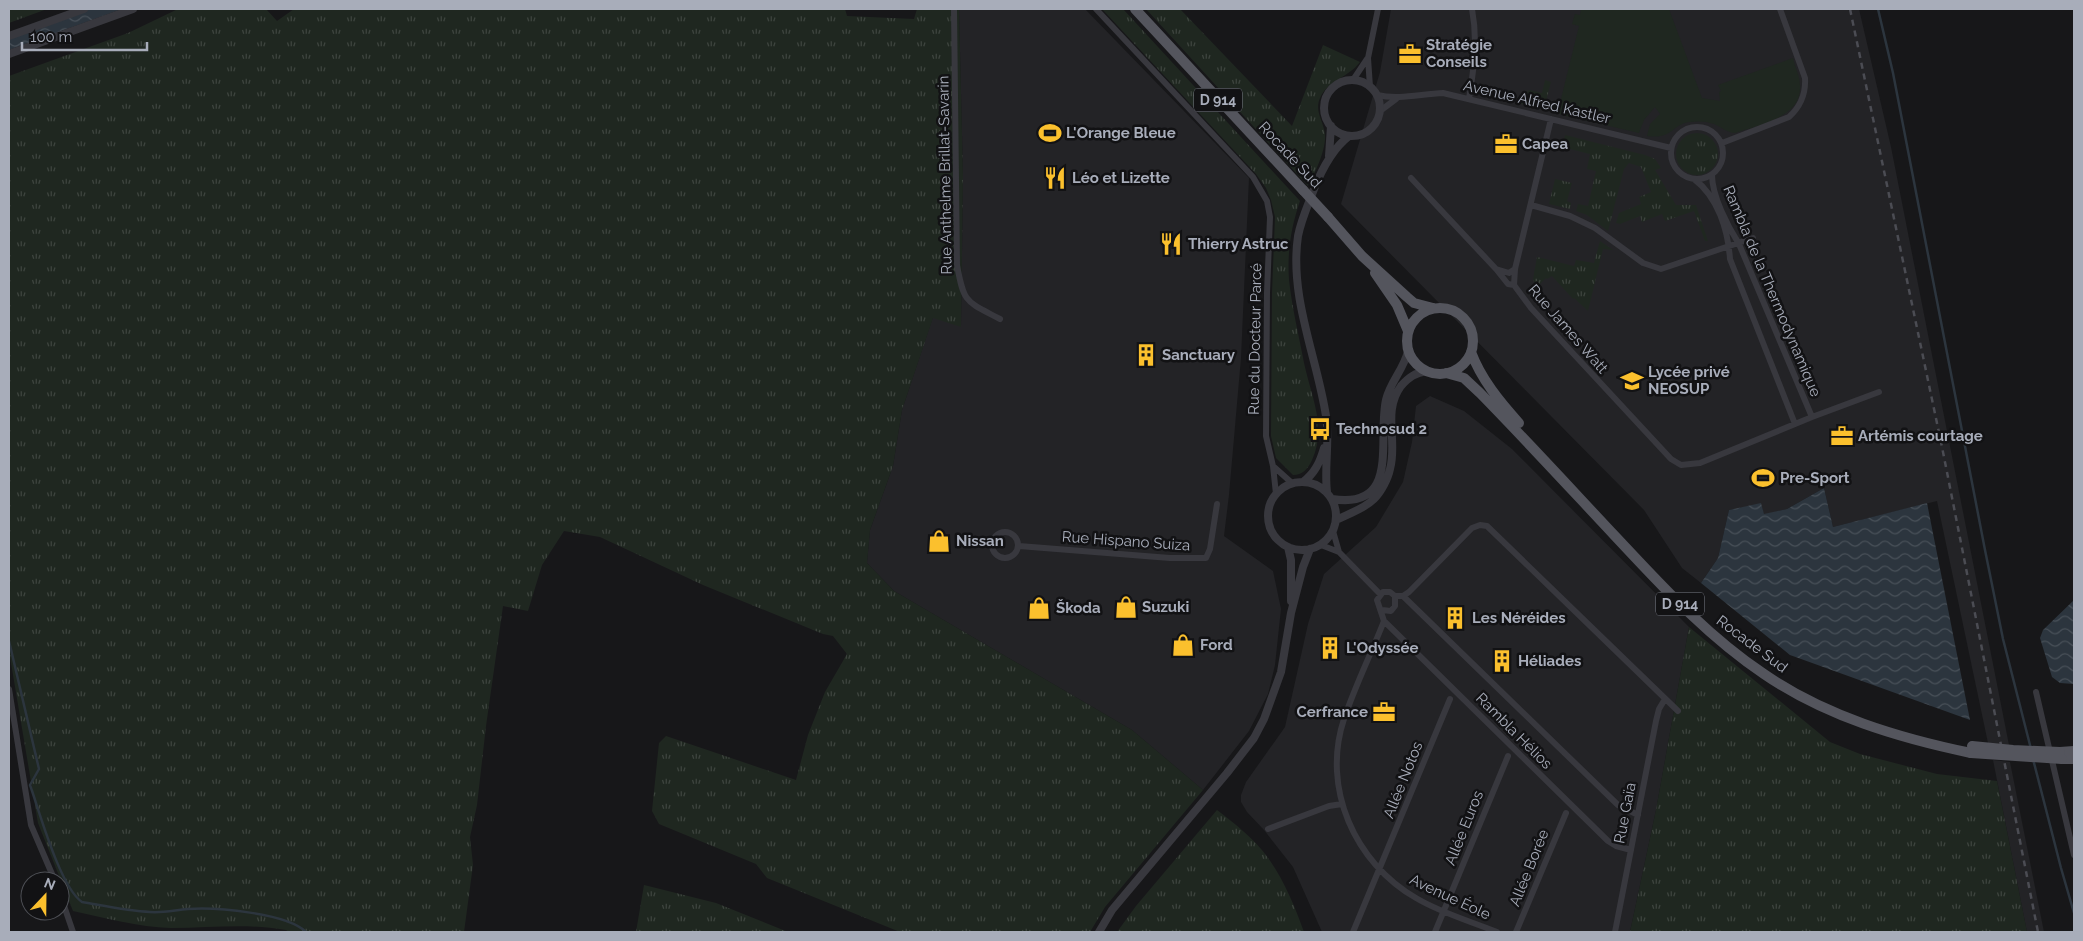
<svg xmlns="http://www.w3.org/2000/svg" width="2083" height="941" font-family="Raleway,sans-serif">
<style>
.built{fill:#232326}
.grass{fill:url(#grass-tufts)}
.park{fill:#1f2720}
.water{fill:url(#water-waves)}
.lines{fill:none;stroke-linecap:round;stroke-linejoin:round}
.stream{stroke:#2c353e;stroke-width:2.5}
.minor{stroke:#38383e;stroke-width:6}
.tertiary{stroke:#38383e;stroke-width:8}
.primary{stroke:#54555d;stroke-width:10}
.rail{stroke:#4b4c53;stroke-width:2.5;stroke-dasharray:6 5;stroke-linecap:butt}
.primary-bridge{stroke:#54555d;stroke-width:10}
.labels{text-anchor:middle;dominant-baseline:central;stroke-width:5;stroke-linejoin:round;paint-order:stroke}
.shield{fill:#121214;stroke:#7b7e88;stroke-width:1}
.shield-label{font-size:14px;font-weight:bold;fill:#a8adba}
.poi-label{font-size:15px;font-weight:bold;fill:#a8adba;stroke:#121214;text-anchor:start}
.street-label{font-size:15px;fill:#a8adba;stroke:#121214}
</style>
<defs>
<pattern id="grass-tufts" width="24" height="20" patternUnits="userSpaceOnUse" patternTransform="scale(1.25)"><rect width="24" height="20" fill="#1f2720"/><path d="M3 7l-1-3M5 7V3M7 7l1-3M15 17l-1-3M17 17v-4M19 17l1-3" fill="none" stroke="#3d443e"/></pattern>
<pattern id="water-waves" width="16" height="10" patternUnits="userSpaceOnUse" patternTransform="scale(1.25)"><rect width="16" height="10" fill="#2c353e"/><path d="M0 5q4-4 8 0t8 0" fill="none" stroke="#485058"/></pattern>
</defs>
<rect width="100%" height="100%" fill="#171719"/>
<!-- built -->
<path class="built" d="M959,9H1085L1249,178L1241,358L1229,495L1224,536L1273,571L1281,609L1275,665L1268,694L1249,731L1203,790L1132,730L894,591L867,563L870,530L893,466L902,410L933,317L961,326L963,177Z
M1391,9H1859L1891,147L2009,745L1988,743L1937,501L1833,527L1824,488L1787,509L1764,515L1761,504L1729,510L1718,558L1701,583L1682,568L1644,510L1341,204L1380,72Z
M1430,396L1464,411L1512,449L1689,627L1656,810L1630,932H1322L1293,867L1264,830L1247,812L1241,802V795L1246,782L1285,727L1308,624L1324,574L1376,527L1403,482L1412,442L1416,406Z
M1993,760L2010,762L2044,932H2027Z"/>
<!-- grass -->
<path class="grass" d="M9,9H47L9,23Z
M178,9H266L277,21L294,9H845L847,16L914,19L917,9H959L963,177L961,327L933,318L902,410L893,466L870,530L867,563L894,591L1132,730L1203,790L1105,907L1090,932H900L767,878L756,864L659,824L652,811L659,743L666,736L796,780L808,735L825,692L847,654L833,636L823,634L703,585L600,537L564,531L542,565L528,611L503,606L486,726L477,805L470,837L473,865L464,932H289L286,930C248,923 210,928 171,928C138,927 106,918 73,911L38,823L9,651V76L128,33Z
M1102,9H1123L1300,201C1291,227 1287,252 1289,280C1292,308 1299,336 1304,363C1311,396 1327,427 1312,460C1308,469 1302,475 1293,475L1276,458L1271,436L1272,293L1275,217L1271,200L1266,188L1256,174Z
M1146,9H1180L1292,126L1323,45L1360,62C1348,78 1328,80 1320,98C1314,112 1324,121 1325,135C1326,150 1315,173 1308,186Z
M1545,80L1551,82L1545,105L1540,108L1521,104L1525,91L1528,92L1529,90L1542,93Z
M1676 154a21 21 0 1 1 42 0a21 21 0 1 1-42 0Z
M1565,135L1645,155L1655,159L1661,168L1655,170L1676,205H1696L1708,241H1705L1694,211L1665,221L1662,214L1642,222L1640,216L1620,224L1616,223L1619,213L1641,204L1639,197L1651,192L1641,167L1629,163L1624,169L1608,231L1587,215L1576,211L1578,204L1588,206L1596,171L1587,169L1590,154L1562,147Z
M1555,179L1572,183L1567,201L1571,203L1570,209L1549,204Z
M1600,241L1613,250L1603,249L1588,311L1574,298L1573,299L1552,276L1547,279L1546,278L1536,288L1533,279L1537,257L1574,266L1576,260L1594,263Z
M1689,627L1830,742L1860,754L1937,774L1997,781L2027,932H1630L1656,810Z
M1217,810C1235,824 1255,839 1268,858C1284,880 1295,907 1304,932H1117L1136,906Z
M644,885L716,903L788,932H636Z"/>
<!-- park -->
<path class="park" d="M1581,9H1669L1702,98L1720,101L1719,92L1721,91L1718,85L1793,58C1795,67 1800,77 1800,85C1803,118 1758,125 1735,133C1725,132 1722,127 1714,124C1706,121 1698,121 1690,122C1673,123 1673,140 1647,136L1650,124L1660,114L1655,107L1644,120L1639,133L1562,115C1556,112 1553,109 1553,102L1560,103L1579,26L1572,24L1575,14L1580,15Z"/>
<!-- water -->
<path class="water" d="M90,9H122L9,50V38Z
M1824,488L1833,527L1927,503L1970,720L1790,655L1701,583L1718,558L1729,510L1761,503L1764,514L1787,509Z
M2074,600V684L2060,683L2052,677L2040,638L2043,630Z"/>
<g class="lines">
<!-- stream -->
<path class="stream" d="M1878,9L1893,73L1985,550L2003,639L2031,749
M9,641L39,769L30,785C40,813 60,887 82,902C105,906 128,911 150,912C164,913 175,910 188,909C215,907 287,913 306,932
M2033,759L2061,868L2074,913"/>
<!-- minor -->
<path class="minor" d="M954,9L957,265C964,304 966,301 1000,319
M1096,9L1253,177L1267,201L1270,217L1267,293L1266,436L1273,466
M1353,80L1367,59
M1370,87L1368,58L1378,9
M1377,95C1399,100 1420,94 1443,93L1671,148
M1469,99C1474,67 1478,41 1472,9
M1380,111L1396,99
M1551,119L1515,269L1514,285L1531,308L1671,459L1681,465L1700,463L1812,417L1879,392
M1671 153a26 26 0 1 1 52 0a26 26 0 1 1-52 0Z
M1722,143L1789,117C1800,107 1806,94 1805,78L1780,9
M1712,175C1712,196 1728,227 1739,244L1812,417
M1411,178L1496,269
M1694,179C1718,197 1728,230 1730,259L1795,424
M1531,205L1570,216L1595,228L1643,263L1661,269L1753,238
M1514,285L1508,284L1496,269L1509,273L1515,269
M1276,494L1273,466L1292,483
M1333,531L1339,552
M992 545a13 13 0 1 1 26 0a13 13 0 1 1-26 0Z
M1321,545L1339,552L1380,594
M1019,546L1170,558H1206L1210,549L1217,504
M1395,596H1403L1409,592L1472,528L1480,525L1487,526L1678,711
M1403,596L1618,805L1638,815
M1382,610L1391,611L1395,606V596L1390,592H1383L1377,600L1384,621C1371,654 1355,686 1344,719C1321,788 1355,863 1416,898C1441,913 1470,921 1497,932
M1384,621L1608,841L1616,846L1631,850
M9,689L31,825L55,881
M2036,692L2074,855
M1268,829L1329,806L1342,804
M60,894L73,932
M1353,932L1450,699
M1435,932L1508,756
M1516,932L1566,813
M1615,932L1656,721L1659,709L1665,699"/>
<!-- tertiary -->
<path class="tertiary" d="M9,36L84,9
M9,54L133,9
M1324 108a28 28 0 1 1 56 0a28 28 0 1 1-56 0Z
M1329,156L1331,126
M1303,482C1315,473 1320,462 1324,448
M1268 516a34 34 0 1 1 68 0a34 34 0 1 1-68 0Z
M1327,492C1324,467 1330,441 1326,416C1317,357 1289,297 1298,236C1301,220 1308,205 1314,189C1322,169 1332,149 1349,136
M1332,499C1401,510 1377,440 1386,400C1390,382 1404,369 1408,351
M1336,520C1348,514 1364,509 1374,499C1381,492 1388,479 1390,469C1398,441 1382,412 1401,386C1409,377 1415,373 1427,371
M1288,547L1291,560V601
M1099,932L1112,910L1227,773L1254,738L1264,719L1281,672L1291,613L1303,567L1310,549"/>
<!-- primary -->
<path class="primary" d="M1135,9L1303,190
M1328,217L1362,256L1407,297L1414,303L1433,308
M1375,273L1397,305L1408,331
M1407 341a33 33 0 1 1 66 0a33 33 0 1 1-66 0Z
M1471,352C1481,379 1500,402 1519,423
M1446,373L1464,378L1480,393C1526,440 1570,488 1615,536C1661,585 1707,636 1764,674C1825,716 1899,738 1971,753
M2060,752L2074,751
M2062,759H2074"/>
<!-- rail -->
<path class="rail" d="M1850,9L1942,447L2038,932"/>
<!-- primary-bridge -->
<path class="primary-bridge" d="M1303,190L1328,217
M1972,746L2013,750L2060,752
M1971,753L2062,759"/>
</g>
<!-- icons -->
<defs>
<symbol id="office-bare" viewBox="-9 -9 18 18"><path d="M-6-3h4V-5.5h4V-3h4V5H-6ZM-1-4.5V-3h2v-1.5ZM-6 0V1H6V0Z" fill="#fbc02d" stroke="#121214" stroke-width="2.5" paint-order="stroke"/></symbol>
<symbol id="stadium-bare" viewBox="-9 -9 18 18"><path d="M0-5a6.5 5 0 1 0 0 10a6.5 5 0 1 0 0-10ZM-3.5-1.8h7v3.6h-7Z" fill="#fbc02d" stroke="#121214" stroke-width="2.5" paint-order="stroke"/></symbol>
<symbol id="restaurant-bare" viewBox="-9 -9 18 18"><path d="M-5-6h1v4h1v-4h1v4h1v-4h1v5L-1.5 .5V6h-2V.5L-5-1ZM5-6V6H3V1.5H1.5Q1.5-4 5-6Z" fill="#fbc02d" stroke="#121214" stroke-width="2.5" paint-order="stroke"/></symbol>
<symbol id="building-bare" viewBox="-9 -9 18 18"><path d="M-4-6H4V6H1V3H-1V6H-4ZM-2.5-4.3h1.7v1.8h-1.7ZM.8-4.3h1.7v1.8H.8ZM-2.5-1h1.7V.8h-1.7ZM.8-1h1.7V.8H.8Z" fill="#fbc02d" stroke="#121214" stroke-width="2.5" paint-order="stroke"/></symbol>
<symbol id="school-bare" viewBox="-9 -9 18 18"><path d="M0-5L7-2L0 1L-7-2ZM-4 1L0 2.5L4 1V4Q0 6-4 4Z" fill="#fbc02d" stroke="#121214" stroke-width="2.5" paint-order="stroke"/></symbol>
<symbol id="bus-bare" viewBox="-9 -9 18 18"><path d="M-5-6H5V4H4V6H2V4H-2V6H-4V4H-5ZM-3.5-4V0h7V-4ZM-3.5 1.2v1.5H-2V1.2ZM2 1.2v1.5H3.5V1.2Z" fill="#fbc02d" stroke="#121214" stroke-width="2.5" paint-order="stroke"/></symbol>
<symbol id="shop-bare" viewBox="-9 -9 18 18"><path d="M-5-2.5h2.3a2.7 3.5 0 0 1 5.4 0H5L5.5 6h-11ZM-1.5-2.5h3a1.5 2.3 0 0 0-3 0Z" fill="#fbc02d" stroke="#121214" stroke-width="2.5" paint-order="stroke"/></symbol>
</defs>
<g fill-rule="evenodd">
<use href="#office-bare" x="1394" y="38" width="32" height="32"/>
<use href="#stadium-bare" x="1034" y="117" width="32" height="32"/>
<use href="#office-bare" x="1490" y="128" width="32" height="32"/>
<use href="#restaurant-bare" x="1039" y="162" width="32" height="32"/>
<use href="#restaurant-bare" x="1155" y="228" width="32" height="32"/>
<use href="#building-bare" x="1130" y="339" width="32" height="32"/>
<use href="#school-bare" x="1616" y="365" width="32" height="32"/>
<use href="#bus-bare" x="1304" y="413" width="32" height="32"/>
<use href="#office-bare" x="1826" y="420" width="32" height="32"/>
<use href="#stadium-bare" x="1747" y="462" width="32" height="32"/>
<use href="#shop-bare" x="923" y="525" width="32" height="32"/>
<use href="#shop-bare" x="1110" y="591" width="32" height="32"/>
<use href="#shop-bare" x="1023" y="592" width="32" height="32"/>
<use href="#building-bare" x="1439" y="602" width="32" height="32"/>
<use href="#shop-bare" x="1167" y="629" width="32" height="32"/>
<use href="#building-bare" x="1314" y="632" width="32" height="32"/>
<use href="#building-bare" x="1486" y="645" width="32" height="32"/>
<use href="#office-bare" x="1368" y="696" width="32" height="32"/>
</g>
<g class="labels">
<!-- shield labels -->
<g class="shield">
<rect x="1194" y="88.5" width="48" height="23" rx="4"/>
<rect x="1656" y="592.5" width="48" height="23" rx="4"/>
</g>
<g class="shield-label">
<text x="1218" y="100">D 914</text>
<text x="1680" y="604">D 914</text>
</g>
<!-- poi labels -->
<g class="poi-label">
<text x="1426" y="45">Stratégie<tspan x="1426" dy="17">Conseils</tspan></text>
<text x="1066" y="133">L'Orange Bleue</text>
<text x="1522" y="144">Capea</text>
<text x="1072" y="178">Léo et Lizette</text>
<text x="1188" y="244">Thierry Astruc</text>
<text x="1162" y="355">Sanctuary</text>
<text x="1648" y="372">Lycée privé<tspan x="1648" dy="17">NEOSUP</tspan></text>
<text x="1336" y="429">Technosud 2</text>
<text x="1858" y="436">Artémis courtage</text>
<text x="1780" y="478">Pre-Sport</text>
<text x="956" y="541">Nissan</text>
<text x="1142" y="607">Suzuki</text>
<text x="1056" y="608">Škoda</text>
<text x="1472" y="618">Les Néréides</text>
<text x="1200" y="645">Ford</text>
<text x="1346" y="648">L'Odyssée</text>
<text x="1518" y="661">Héliades</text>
<text x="1368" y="712" text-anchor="end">Cerfrance</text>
</g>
<!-- street labels -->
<g class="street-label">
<text transform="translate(1537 102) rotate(13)">Avenue Alfred Kastler</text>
<text transform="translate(1290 155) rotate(47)">Rocade Sud</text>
<text transform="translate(945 175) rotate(-91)">Rue Anthelme Brillat-Savarin</text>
<text transform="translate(1772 291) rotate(67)">Rambla de la Thermodynamique</text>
<text transform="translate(1568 329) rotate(49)">Rue James Watt</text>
<text transform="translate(1255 339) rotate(-89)">Rue du Docteur Parcé</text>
<text transform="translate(1126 541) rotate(4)">Rue Hispano Suiza</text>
<text transform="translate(1752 644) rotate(37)">Rocade Sud</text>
<text transform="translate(1514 731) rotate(45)">Rambla Hélios</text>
<text transform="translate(1403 780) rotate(-68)">Allée Notos</text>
<text transform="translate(1625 813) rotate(-79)">Rue Gaïa</text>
<text transform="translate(1464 828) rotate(-68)">Allée Euros</text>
<text transform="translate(1529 868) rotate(-68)">Allée Borée</text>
<text transform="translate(1450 897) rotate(25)">Avenue Éole</text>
</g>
</g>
<!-- border -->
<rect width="2083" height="941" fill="none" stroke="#a8adba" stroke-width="20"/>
<!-- north arrow -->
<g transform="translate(45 896) rotate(22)"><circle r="24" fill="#121214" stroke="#4e5056"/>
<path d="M0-4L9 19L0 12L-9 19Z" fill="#fbc02d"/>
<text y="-8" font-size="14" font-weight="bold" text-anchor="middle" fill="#a8adba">N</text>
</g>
<!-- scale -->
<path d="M22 42v8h125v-8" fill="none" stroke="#a8adba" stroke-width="2.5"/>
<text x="30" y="42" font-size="15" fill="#a8adba" stroke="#121214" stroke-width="4" paint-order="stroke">100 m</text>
</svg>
